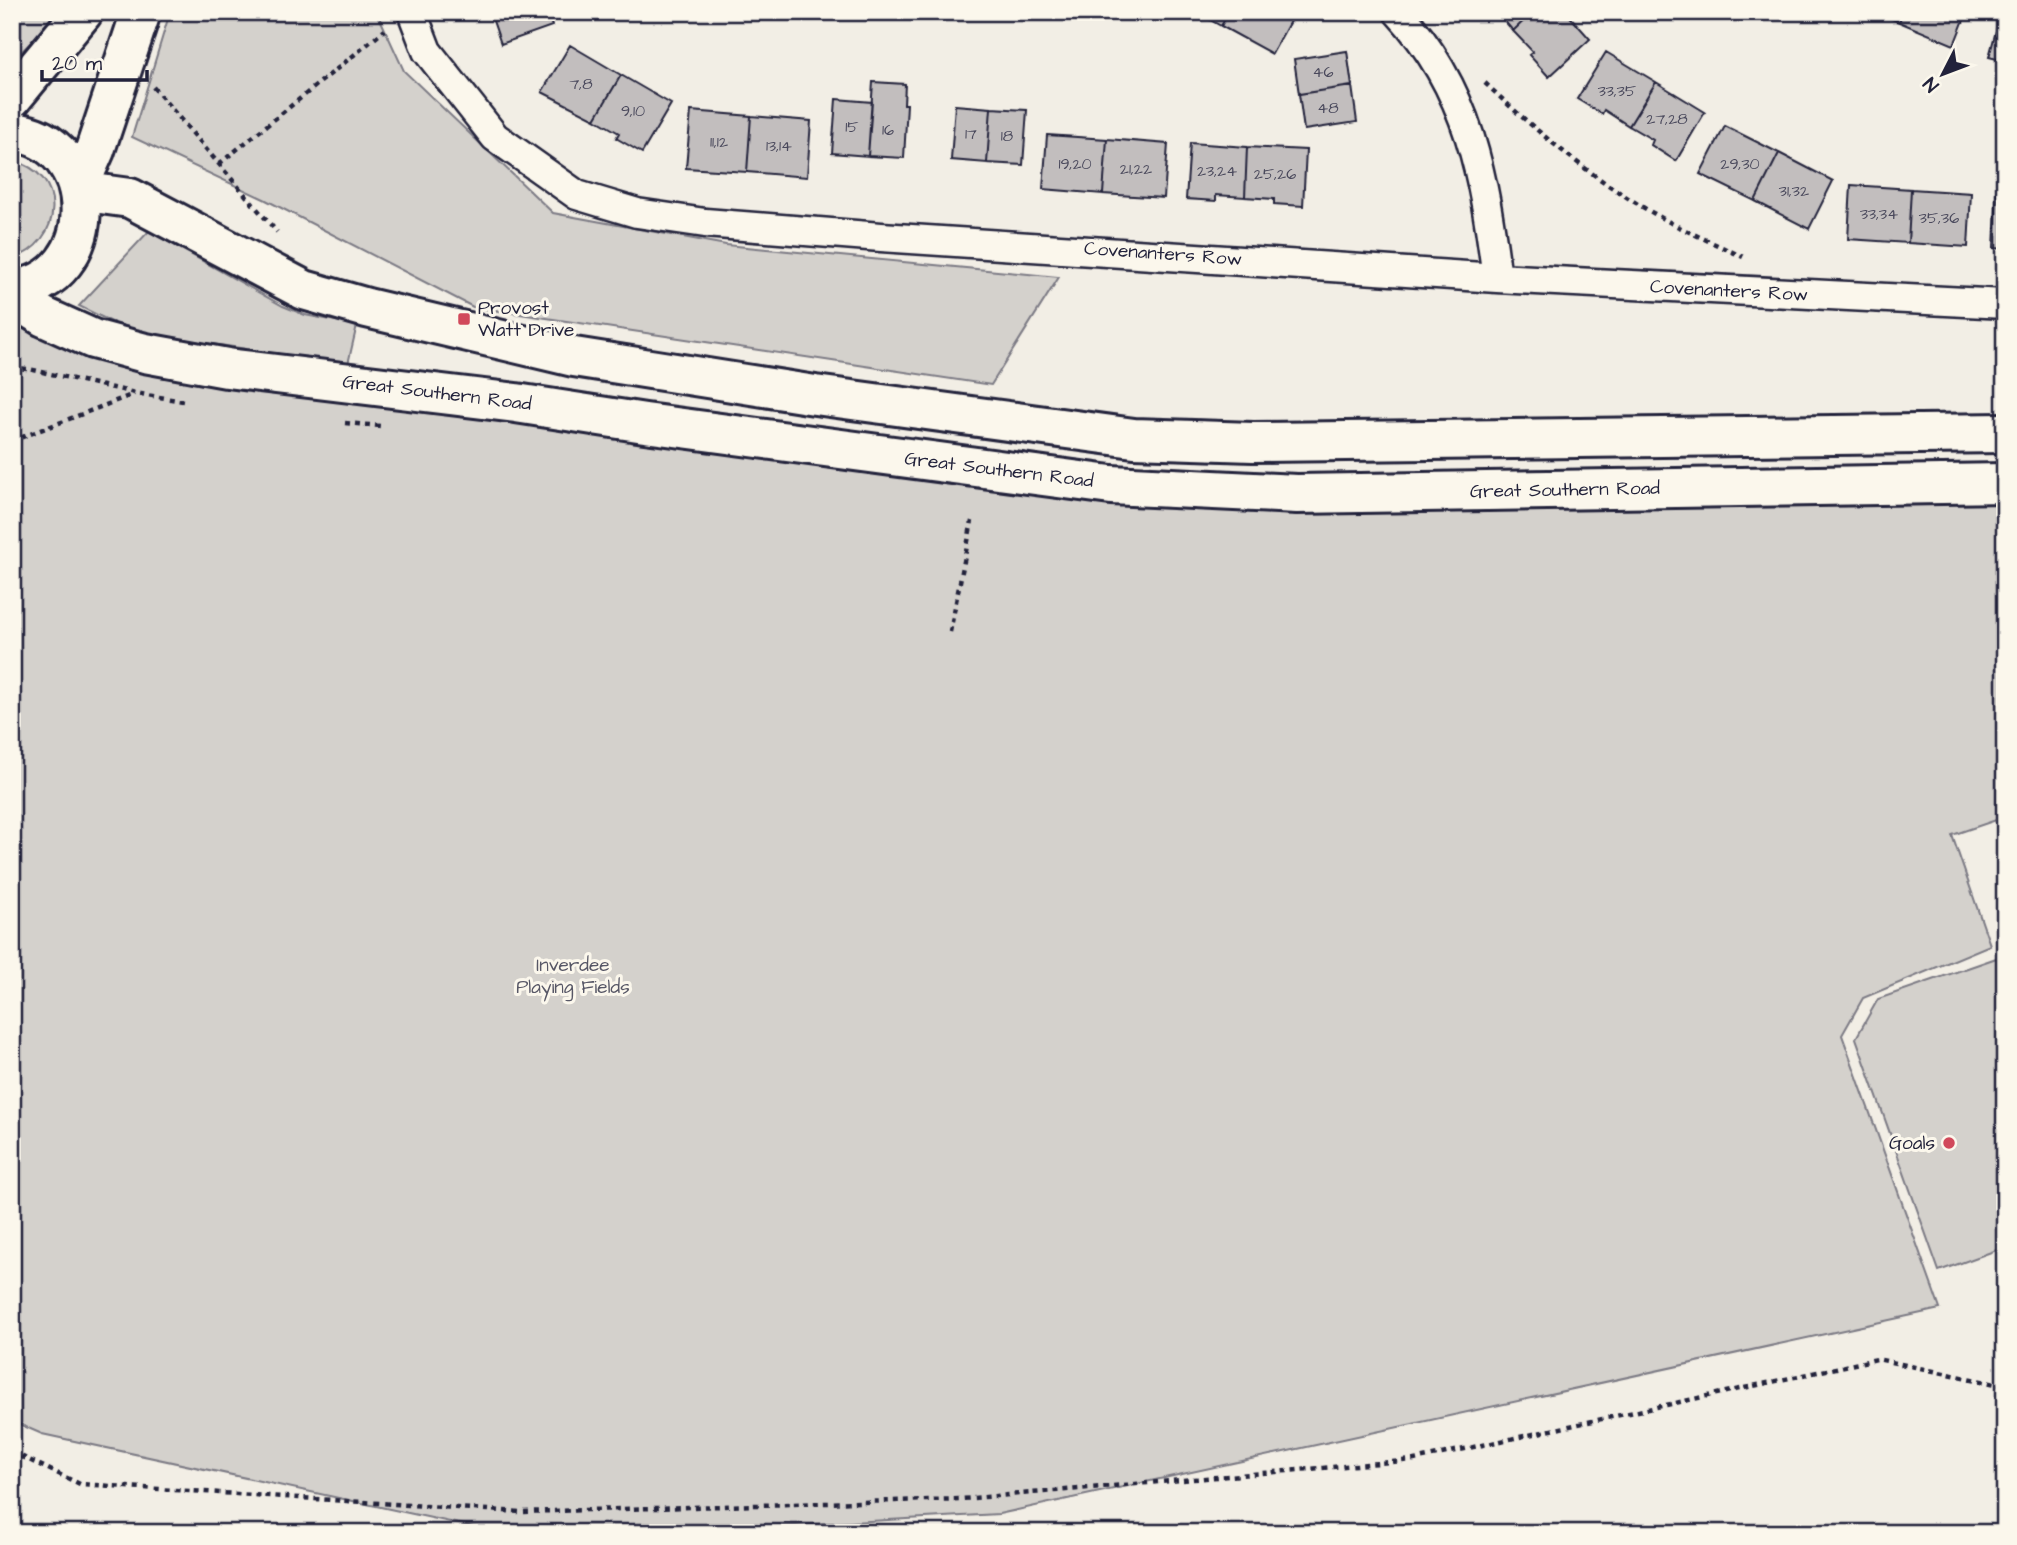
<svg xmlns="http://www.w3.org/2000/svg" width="2017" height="1545" font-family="'Architects Daughter',sans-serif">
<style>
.green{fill:#d4d1cc;stroke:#7b7a84;stroke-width:2}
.building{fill:#c2bebe;stroke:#22223b;stroke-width:2}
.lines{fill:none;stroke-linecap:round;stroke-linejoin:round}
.street-casing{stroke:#22223b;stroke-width:33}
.secondary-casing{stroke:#22223b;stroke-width:44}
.path{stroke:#22223b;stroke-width:4.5;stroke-dasharray:5 5;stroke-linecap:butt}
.street{stroke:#fbf7ec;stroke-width:28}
.secondary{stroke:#fbf7ec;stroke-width:38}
.poi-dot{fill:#d1495b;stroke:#fbf7ec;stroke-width:2.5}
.labels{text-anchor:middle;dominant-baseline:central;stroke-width:6;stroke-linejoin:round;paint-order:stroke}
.number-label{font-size:16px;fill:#4a495c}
.street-label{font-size:19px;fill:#22223b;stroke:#fbf7ec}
.poi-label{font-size:19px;fill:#22223b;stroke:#fbf7ec;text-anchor:start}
.park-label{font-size:19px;fill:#575766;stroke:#fbf7ec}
</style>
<rect width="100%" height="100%" fill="#f2eee5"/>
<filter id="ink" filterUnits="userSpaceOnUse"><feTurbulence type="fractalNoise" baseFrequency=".0143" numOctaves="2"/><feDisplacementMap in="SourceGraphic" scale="14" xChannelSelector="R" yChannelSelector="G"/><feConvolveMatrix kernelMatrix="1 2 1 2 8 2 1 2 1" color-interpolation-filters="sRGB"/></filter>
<g filter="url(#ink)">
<!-- green -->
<path class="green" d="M12,12H61L12,61Z
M170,12H377L404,71L553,213L726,245L1059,277L991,385L473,307L264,199L132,137Z
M12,161C68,172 64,243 12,259Z
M149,231L283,306L305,315L357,325L348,364L145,334L122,327L79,306Z
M12,294L93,339L1111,485L2005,483V817L1952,835L1990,945L1863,998L1842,1035L1940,1309L999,1514L647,1533H501L42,1434L12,1421Z
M2005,955V1247L1939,1271L1856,1038L1878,999Z"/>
<!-- building -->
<path class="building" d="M490,12H547L552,26L501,44Z
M1196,12H1229L1221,26Z
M1229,12H1295L1272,54L1221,26Z
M1497,12H1533L1513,31Z
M1533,12H1566L1590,39L1549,77L1529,55L1533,52L1513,31Z
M1874,12H1903L1899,22Z
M1903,12H1967L1954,45L1899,22Z
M2001,12H2005V61L1989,57Z
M570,45L621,75L595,119L542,92Z
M1347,51L1352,86L1299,94L1294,59Z
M1606,52L1656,82L1629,126L1604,110L1602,114L1577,99Z
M621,75L671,104L642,153L616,138L619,133L595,119Z
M873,82L905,84L904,104H907L904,158L868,156Z
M1656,82L1705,112L1676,161L1651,145L1653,140L1629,126Z
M1352,86L1357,122L1304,130L1299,94Z
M836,99L872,102L868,156L832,153Z
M955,105L991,108L987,163L951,160Z
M991,108L1027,110L1023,165L987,163Z
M691,111L751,116L747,172L686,168Z
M751,116L811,121L807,177L747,172Z
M1725,126L1779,153L1755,201L1700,174Z
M1047,135L1107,139L1103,194L1043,189Z
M1107,139L1168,144L1164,198L1103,194Z
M1190,143L1247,147L1245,197L1216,195V201L1186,199Z
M1247,147L1306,150L1303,206L1274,204V199L1245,197Z
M1779,153L1833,181L1809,229L1755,201Z
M1851,185L1911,189L1908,243L1848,239Z
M1911,189L1971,193L1968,247L1908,243Z
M1997,191H2005V249L1994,248Z"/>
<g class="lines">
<defs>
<path id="street" d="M412,12L427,51L495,137L577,195L637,213L705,223L881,237L1497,278L2005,304
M1398,12C1470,90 1484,178 1497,278"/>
<path id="secondary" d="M12,98L83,12
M12,132C103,140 104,280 12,290
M79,186L95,150L141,12
M79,191L130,198L304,290L367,308L574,357L815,395L1134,438L1253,442L2005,433
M12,297L44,317L93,339L145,353L227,368L516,403L645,423L1111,485L1297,494L2005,483"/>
</defs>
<!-- street casing -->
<use href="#street" class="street-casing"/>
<!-- secondary casing -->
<use href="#secondary" class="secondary-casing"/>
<!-- path -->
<path class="path" d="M1485,83C1542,137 1605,189 1675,225C1697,236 1720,246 1743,257
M153,87L277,232
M219,164L385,30
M12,368L29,369L135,393L183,401
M345,423L381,426
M12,441L134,394
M950,632L972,521
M12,1452L80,1484L520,1512L962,1499L1414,1460L1877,1359L2005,1386"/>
<!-- street -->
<use href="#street" class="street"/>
<!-- secondary -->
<use href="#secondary" class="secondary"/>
</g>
</g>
<!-- markers -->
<g class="poi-dot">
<rect x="457" y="312" width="14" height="14" rx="3.5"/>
<circle cx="1949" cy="1143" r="7"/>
</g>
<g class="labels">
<!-- number labels -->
<g class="number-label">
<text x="1323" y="72">46</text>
<text x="581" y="84">7,8</text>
<text x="1617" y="91">33,35</text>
<text x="1328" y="108">48</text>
<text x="633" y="111">9,10</text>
<text x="1667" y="119">27,28</text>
<text x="852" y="127">15</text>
<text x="888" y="130">16</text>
<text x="971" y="134">17</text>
<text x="1007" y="136">18</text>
<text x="719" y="142">11,12</text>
<text x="779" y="146">13,14</text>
<text x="1075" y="164">19,20</text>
<text x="1740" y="164">29,30</text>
<text x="1136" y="169">21,22</text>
<text x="1217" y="171">23,24</text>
<text x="1275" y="174">25,26</text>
<text x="1794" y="191">31,32</text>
<text x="1879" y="214">33,34</text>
<text x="1939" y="218">35,36</text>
</g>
<!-- street labels -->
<g class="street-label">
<text transform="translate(1163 254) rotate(4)">Covenanters Row</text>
<text transform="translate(1729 291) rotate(3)">Covenanters Row</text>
<text transform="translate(437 393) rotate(7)">Great Southern Road</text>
<text transform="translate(999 470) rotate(7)">Great Southern Road</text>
<text transform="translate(1565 490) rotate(-1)">Great Southern Road</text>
</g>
<!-- poi labels -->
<g class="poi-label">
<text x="478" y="308">Provost<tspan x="478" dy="22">Watt Drive</tspan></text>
<text x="1935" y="1143" text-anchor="end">Goals</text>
</g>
<!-- park labels -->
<g class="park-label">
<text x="573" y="965">Inverdee<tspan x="573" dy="22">Playing Fields</tspan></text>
</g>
</g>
<!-- margin -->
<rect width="2017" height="1545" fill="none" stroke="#fbf7ec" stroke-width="42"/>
<rect x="21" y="21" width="1975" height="1503" fill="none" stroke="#22223b" stroke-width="2.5" filter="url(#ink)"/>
<!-- north arrow -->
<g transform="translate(1943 74) rotate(228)" stroke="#fbf7ec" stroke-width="5" paint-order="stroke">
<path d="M0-5L12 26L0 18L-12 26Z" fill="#22223b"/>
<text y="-10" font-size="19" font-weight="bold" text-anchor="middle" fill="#22223b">N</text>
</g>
<!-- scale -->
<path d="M42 70v10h105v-10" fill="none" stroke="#22223b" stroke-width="3.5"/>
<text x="52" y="70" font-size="21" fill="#22223b" stroke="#fbf7ec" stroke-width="5" paint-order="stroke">20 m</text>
</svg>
